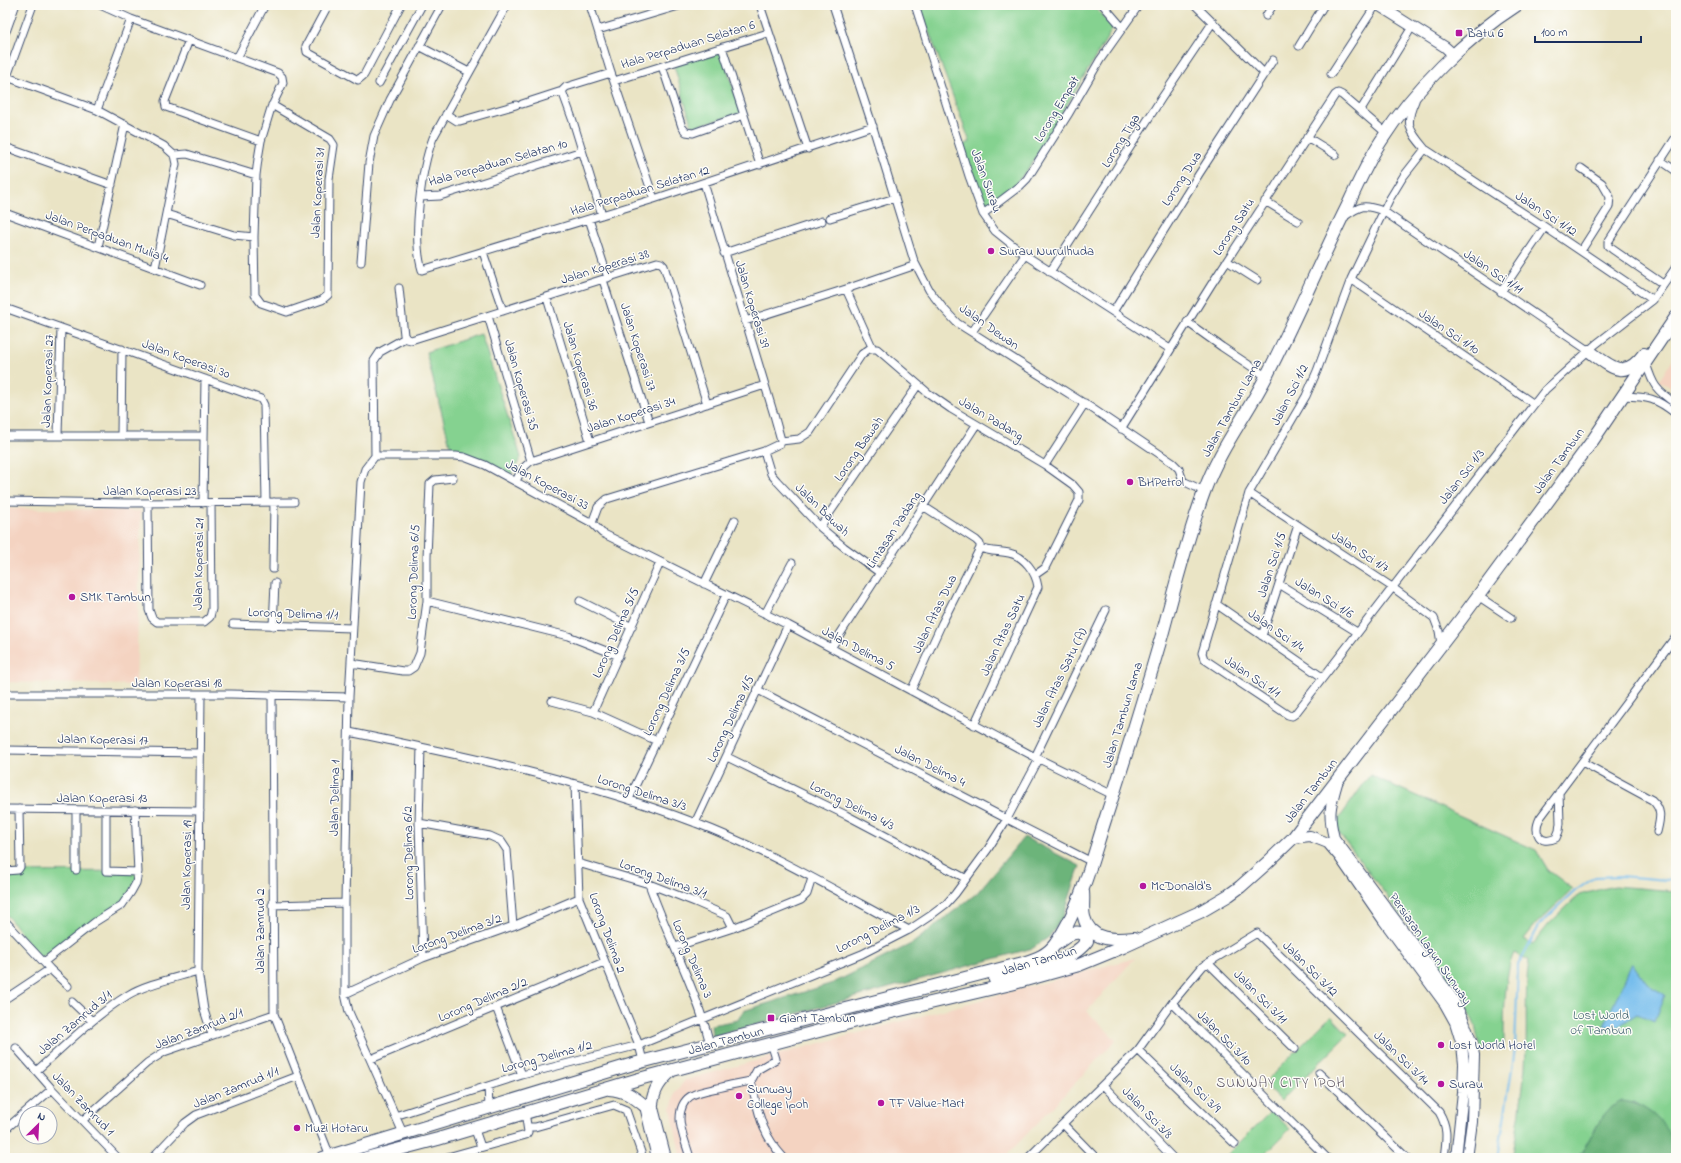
<svg xmlns="http://www.w3.org/2000/svg" width="1681" height="1163" font-family="'Indie Flower',sans-serif">
<style>
.built{fill:#f4d3c1}
.green{fill:#85d290;stroke:#508077}
.forest{fill:#6cb47a;stroke:#44726c}
.water{fill:#76bded;stroke:#4876a6}
.lines{fill:none;stroke-linecap:round;stroke-linejoin:round}
.stream{stroke:#76bded;stroke-width:2}
.street-casing{stroke:#3a4a6d;stroke-width:9}
.secondary-casing{stroke:#3a4a6d;stroke-width:12}
.primary-casing{stroke:#3a4a6d;stroke-width:14}
.street{stroke:#fff;stroke-width:7}
.secondary{stroke:#fff;stroke-width:10}
.primary{stroke:#fff;stroke-width:12}
.poi-dot{fill:#b5179e;stroke:#fdfcf7;stroke-width:1.5}
.labels{text-anchor:middle;dominant-baseline:central;stroke-width:3;stroke-linejoin:round;paint-order:stroke}
.poi-label{font-size:13px;fill:#1b2f5e;stroke:#fdfcf7;text-anchor:start}
.street-label{font-size:13px;fill:#1b2f5e;stroke:#fdfcf7}
.park-label{font-size:13px;fill:#3b606d;stroke:#fdfcf7}
.neighbourhood-label{font-size:14px;letter-spacing:1px;fill:#615a67;stroke:#fdfcf7}
</style>
<rect width="100%" height="100%" fill="#fdfcf7"/>
<filter id="ink" filterUnits="userSpaceOnUse"><feTurbulence type="fractalNoise" baseFrequency=".025" numOctaves="2"/><feDisplacementMap in="SourceGraphic" scale="8" xChannelSelector="R" yChannelSelector="G"/><feConvolveMatrix kernelMatrix="1 2 1 2 8 2 1 2 1" color-interpolation-filters="sRGB"/></filter>
<filter id="wash" filterUnits="userSpaceOnUse"><feTurbulence type="fractalNoise" baseFrequency=".012" numOctaves="4" result="noise"/><feDisplacementMap in="SourceGraphic" scale="16" xChannelSelector="R" yChannelSelector="G"/><feGaussianBlur stdDeviation="0.9" result="paint"/><feColorMatrix in="noise" values="0 0 0 0 0 0 0 0 0 0 0 0 0 0 0 0 0 1.4 0 .05"/><feComposite in="paint" operator="in"/></filter>
<g filter="url(#wash)">
<rect width="100%" height="100%" fill="#eae4c5"/>
<!-- built -->
<path class="built" d="M1676,354V390L1659,381Z
M5,508L141,511L136,685L5,682Z
M1135,958L1087,1011L1116,1040L1004,1158H681L671,1109L675,1093L685,1080Z"/>
<!-- green -->
<path class="green" d="M919,5H1093L1113,28L1032,163L1016,184L987,207L961,146L970,142Z
M721,49L741,113L692,127L673,62Z
M481,334L521,457L511,475L451,449L426,352Z
M1370,775L1536,850L1548,870L1573,889L1536,924L1524,939L1533,944L1549,924L1579,895L1614,886L1676,891V1149C1667,1125 1655,1115 1633,1102L1603,1116L1578,1158H1512C1518,1128 1522,1098 1525,1067C1528,1031 1524,995 1529,960L1514,953C1504,973 1504,1020 1504,1044L1480,1048L1475,1025L1458,990L1339,833L1336,823Z
M133,871L137,878L122,905L40,958L5,913V872Z
M1331,1016L1348,1034L1281,1101L1264,1083Z
M1271,1111L1290,1129L1261,1158H1224Z"/>
<!-- forest -->
<path class="forest" d="M1024,837L1080,866L1063,917L1049,937L1033,948L712,1037L711,1025L738,1020L743,1011L833,983L913,943L977,893Z
M1622,1101C1649,1103 1676,1131 1676,1158H1578L1603,1116L1611,1107Z"/>
<!-- water -->
<path class="water" d="M1632,963L1647,984L1665,995L1655,1021L1637,1014C1623,1022 1622,1028 1604,1026Z"/>
<g class="lines">
<!-- stream -->
<path class="stream" d="M1498,1158L1515,1049L1518,965L1540,924L1575,891L1595,877L1620,876L1667,880L1676,876"/>
</g>
</g>
<g filter="url(#ink)">
<g class="lines">
<defs>
<path id="street" d="M100,5L131,19L278,73L282,77L283,83L271,108L261,141L258,159L256,175L254,237L255,295L261,303L287,312L322,300L328,295L329,179L334,145L330,139L272,105
M328,5L306,46L307,52L358,80L364,75L401,5
M507,5L433,138C421,169 412,238 422,270L654,199L873,126
M590,5L611,73L654,199
M760,5L808,149
M833,5L871,121L914,261L929,290L943,308L957,323L1090,407L1173,463L1179,469L1183,481L1204,491
M915,5L969,176L983,214L995,231L1025,255L1170,349
M1103,5L1122,27
M1195,5L1265,74
M1266,16L1273,5
M598,30L682,5
M189,40L165,101L166,107L261,141
M419,46L469,72
M1299,46L1324,5
M722,47L760,165
M237,58L265,5
M662,66L682,127L686,132L693,133L744,115
M1331,74L1376,5
M7,77L97,110L164,146L174,155L176,164L155,268
M614,81L768,33
M5,82L33,5
M379,83L422,5
M562,91L566,87L611,73
M1415,101C1404,125 1410,131 1425,149L1545,227L1653,300
M522,104L562,91L573,121L602,215
M97,110L131,19
M1360,111L1412,27
M446,114L457,121H460L516,105
M1307,137L1336,155
M5,147L112,185
M1425,149L1403,177L1389,200L1351,279L1317,371L1306,396L1249,493L1202,653L1204,659L1288,715L1292,716L1295,714L1545,390L1596,344L1653,300L1676,267
M174,155L187,154L256,175
M1660,160L1676,171
M1581,168L1602,183L1610,197L1609,207L1581,251
M421,197L440,196L582,151
M1265,201L1298,221
M5,213L200,285
M166,214L234,235L254,237
M983,214L1020,186L1027,179L1069,113L1100,60L1139,5
M1344,217C1361,205 1364,204 1383,211L1589,351
M830,218L895,198
M589,219L608,278
M98,247L125,124
M483,252L503,311
M724,253L822,221
M1227,261L1257,280
M361,262L369,163L374,136L390,100L442,5
M1050,272L1161,99L1213,22
M1351,279L1534,404
M603,280L649,422
M1663,284L1612,249L1608,246V242L1676,137
M399,288L404,335L407,339L411,340L657,262L661,263L664,266L707,404
M846,289L916,265
M1501,292L1545,227
M547,298L590,441
M5,308L261,399L264,405L266,502
M1113,312L1199,174L1273,60
M488,316L531,461
M745,321L846,289L873,349
M1187,322L1222,347L1267,377
M972,332L1025,255
M1646,363C1653,386 1656,390 1676,404
M1622,396C1648,397 1655,397 1676,414
M1121,429L1211,285L1335,95L1338,93L1342,95L1386,133
M58,435L61,328
M121,435L122,349
M5,436H204
M781,441L799,439L810,432L862,354L869,349H877L928,393L951,409L1045,465L1073,485L1079,492V500L1045,568L1035,575
M764,451L771,474L777,481L820,527L844,547L880,573
M375,456H456L464,457L485,465L592,523L602,533L788,625L1035,757L1113,795
M375,456L365,469L361,482L349,697L345,903V994L349,1012L403,1133
M375,456L374,361L380,352L405,338
M1045,465L1085,403
M516,481L522,469L531,461L765,385
M1249,493L1392,587L1434,618L1439,631L1441,644
M5,501L128,503L294,502
M148,503L149,610L152,618L157,622H204L210,617L212,609L211,503
M203,503L205,379
M592,523L598,507L607,499L764,451L781,443V440L774,415L704,183
M820,527L918,385
M273,569L274,502
M704,584L735,520
M1279,584L1357,632
M1478,596L1511,618
M427,601L568,636L619,656
M580,601L632,627
M1216,604L1322,677
M765,614L792,563
M233,624L352,628
M273,626L275,583
M1262,636L1298,525
M831,648L976,425
M351,663L403,671H408L414,667L420,653L427,601V557L430,484L435,480L453,478
M758,690L1007,819L1092,862
M911,691L942,623L980,548V544L976,540L923,506
M5,694H231L349,697
M201,694L198,971L204,1010L212,1035
M272,695L274,1014L330,1156
M552,701L593,712L657,741
M593,712L660,563
M974,725L1038,587C1036,572 1024,556 1009,553C999,551 990,552 980,548
M349,732C465,756 582,780 693,822C768,850 838,892 909,930
M421,747L419,823L423,958
M5,750L200,753
M727,757L846,815L965,878
M1035,757L1106,610
M1582,762L1652,800C1663,810 1660,819 1657,832
M575,784L579,898L639,1045L643,1061
M1559,792L1560,823L1559,831L1556,838C1539,846 1533,832 1540,818L1676,636
M629,799L726,595
M5,809L200,811
M76,811V870
M106,811V871L138,872
M419,823L490,836L501,841L507,850L513,926
M695,823L788,625
M578,863L649,884L695,902L727,916L733,928
M5,871L18,870L20,867L19,809
M649,884C668,938 696,988 710,1044
M272,905L345,903
M5,921L50,969L68,986
M675,947L733,928L801,900L807,894L812,878
M44,962L95,922L122,905L131,892L136,883L138,872L135,810
M1208,963L1295,1049
M345,994L423,958L513,926L579,898
M5,999L50,969
M72,1002L92,1021
M1172,1003L1327,1158
M496,1007L522,1075
M16,1048L52,1089L118,1158
M1138,1050L1235,1144
M371,1059L604,962
M36,1071C66,1045 94,1016 128,995C145,984 179,977 198,971
M1319,1073L1407,1158
M751,1081C759,1113 760,1132 784,1158
M751,1081L757,1070L776,1059L771,1043
M1103,1085L1173,1158
M488,1086L489,1107
M395,1116L522,1075L639,1045L862,954L909,930L930,916L946,904L955,894L988,849L1007,819L1039,759
M83,1120L147,1063L164,1052L274,1014
M1063,1124L1096,1158
M8,1127L52,1089
M474,1127L481,1147
M528,1127H535L614,1105L626,1110L643,1158
M152,1158L185,1123L196,1115L298,1076
M444,1158L526,1135L528,1132L525,1112
M690,1158C687,1146 680,1131 680,1119C680,1094 698,1092 718,1088C729,1085 740,1083 751,1081
M1028,1158L1138,1050L1172,1003L1203,966L1257,933L1439,1112C1449,1129 1446,1140 1444,1158"/>
<path id="secondary" d="M1378,5L1445,47L1454,55
M5,30L14,5
M1337,783C1330,807 1328,814 1334,838L1420,953L1452,998L1463,1019L1471,1041L1474,1055L1472,1122L1467,1158
M1293,838L1310,836L1328,843L1339,856L1384,921L1445,1004L1455,1022L1462,1045L1464,1064L1463,1092L1456,1158
M652,1104L666,1158
M645,1106L657,1158"/>
<path id="primary" d="M1589,351C1611,367 1624,381 1644,354
M1083,892C1084,900 1082,909 1084,917C1090,942 1115,940 1134,938
M995,980C1023,972 1069,965 1087,941L1085,935C1074,928 1065,938 1056,944
M609,1089C624,1090 633,1096 645,1106
M652,1104C654,1089 660,1081 671,1071
M323,1158L633,1064L1023,963C1036,959 1048,955 1056,943C1080,909 1092,860 1105,820C1125,759 1144,697 1162,635C1175,587 1187,538 1204,492C1219,449 1247,415 1267,375C1296,319 1320,261 1348,205C1358,183 1368,161 1381,141C1413,90 1467,37 1517,5
M366,1158L438,1139L639,1079L879,1015L1011,984L1079,965L1123,947L1200,912L1229,895L1240,887L1267,863L1293,838L1305,822L1461,619L1593,440L1676,317"/>
</defs>
<!-- street casing -->
<use href="#street" class="street-casing"/>
<!-- secondary casing -->
<use href="#secondary" class="secondary-casing"/>
<!-- primary casing -->
<use href="#primary" class="primary-casing"/>
<!-- street -->
<use href="#street" class="street"/>
<!-- secondary -->
<use href="#secondary" class="secondary"/>
<!-- primary -->
<use href="#primary" class="primary"/>
</g>
</g>
<!-- markers -->
<g class="poi-dot">
<rect x="1455" y="29" width="8" height="8" rx="2"/>
<circle cx="991" cy="251" r="4"/>
<circle cx="1130" cy="482" r="4"/>
<circle cx="72" cy="597" r="4"/>
<circle cx="1143" cy="886" r="4"/>
<rect x="767" y="1014" width="8" height="8" rx="2"/>
<circle cx="1441" cy="1045" r="4"/>
<circle cx="1441" cy="1084" r="4"/>
<circle cx="739" cy="1096" r="4"/>
<circle cx="881" cy="1103" r="4"/>
<circle cx="297" cy="1128" r="4"/>
</g>
<g class="labels">
<!-- poi labels -->
<g class="poi-label">
<text x="1467" y="33">Batu 6</text>
<text x="999" y="251">Surau Nurulhuda</text>
<text x="1138" y="482">BHPetrol</text>
<text x="80" y="597">SMK Tambun</text>
<text x="1151" y="886">McDonald's</text>
<text x="779" y="1018">Giant Tambun</text>
<text x="1449" y="1045">Lost World Hotel</text>
<text x="1449" y="1084">Surau</text>
<text x="747" y="1089">Sunway<tspan x="747" dy="15">College Ipoh</tspan></text>
<text x="889" y="1103">TF Value-Mart</text>
<text x="305" y="1128">Muzi Hotaru</text>
</g>
<!-- street labels -->
<g class="street-label">
<text transform="translate(688 45) rotate(-17)">Hala Perpaduan Selatan 6</text>
<text transform="translate(1057 109) rotate(-59)">Lorong Empat</text>
<text transform="translate(1121 141) rotate(-58)">Lorong Tiga</text>
<text transform="translate(498 163) rotate(-16)">Hala Perpaduan Selatan 10</text>
<text transform="translate(1182 179) rotate(-57)">Lorong Dua</text>
<text transform="translate(986 181) rotate(70)">Jalan Surau</text>
<text transform="translate(640 191) rotate(-17)">Hala Perpaduan Selatan 12</text>
<text transform="translate(318 193) rotate(-87)">Jalan Koperasi 31</text>
<text transform="translate(1546 214) rotate(33)">Jalan Sci 1/12</text>
<text transform="translate(1234 227) rotate(-57)">Lorong Satu</text>
<text transform="translate(107 237) rotate(20)">Jalan Perpaduan Mulia 4</text>
<text transform="translate(605 267) rotate(-17)">Jalan Koperasi 38</text>
<text transform="translate(1493 272) rotate(34)">Jalan Sci 1/11</text>
<text transform="translate(752 304) rotate(73)">Jalan Koperasi 39</text>
<text transform="translate(989 327) rotate(35)">Jalan Dewan</text>
<text transform="translate(1449 332) rotate(34)">Jalan Sci 1/10</text>
<text transform="translate(638 347) rotate(72)">Jalan Koperasi 37</text>
<text transform="translate(186 359) rotate(20)">Jalan Koperasi 30</text>
<text transform="translate(580 366) rotate(73)">Jalan Koperasi 36</text>
<text transform="translate(48 381) rotate(-88)">Jalan Koperasi 27</text>
<text transform="translate(521 385) rotate(74)">Jalan Koperasi 35</text>
<text transform="translate(1290 395) rotate(-63)">Jalan Sci 1/2</text>
<text transform="translate(1232 408) rotate(-61)">Jalan Tambun Lama</text>
<text transform="translate(631 415) rotate(-18)">Jalan Koperasi 34</text>
<text transform="translate(991 419) rotate(31)">Jalan Padang</text>
<text transform="translate(859 449) rotate(-55)">Lorong Bawah</text>
<text transform="translate(1559 461) rotate(-54)">Jalan Tambun</text>
<text transform="translate(1462 477) rotate(-52)">Jalan Sci 1/3</text>
<text transform="translate(547 485) rotate(28)">Jalan Koperasi 33</text>
<text x="150" y="491">Jalan Koperasi 23</text>
<text transform="translate(822 510) rotate(44)">Jalan Bawah</text>
<text transform="translate(894 530) rotate(-57)">Lintasan Padang</text>
<text transform="translate(1360 552) rotate(33)">Jalan Sci 1/7</text>
<text transform="translate(199 564) rotate(-89)">Jalan Koperasi 21</text>
<text transform="translate(1272 565) rotate(-72)">Jalan Sci 1/5</text>
<text transform="translate(414 572) rotate(-88)">Lorong Delima 6/5</text>
<text transform="translate(1324 598) rotate(32)">Jalan Sci 1/6</text>
<text transform="translate(293 614) rotate(2)">Lorong Delima 1/1</text>
<text transform="translate(935 614) rotate(-64)">Jalan Atas Dua</text>
<text transform="translate(1276 631) rotate(35)">Jalan Sci 1/4</text>
<text transform="translate(616 633) rotate(-66)">Lorong Delima 5/5</text>
<text transform="translate(1003 635) rotate(-65)">Jalan Atas Satu</text>
<text transform="translate(858 649) rotate(28)">Jalan Delima 5</text>
<text transform="translate(1252 677) rotate(34)">Jalan Sci 1/1</text>
<text transform="translate(1060 678) rotate(-64)">Jalan Atas Satu (A)</text>
<text x="177" y="683">Jalan Koperasi 18</text>
<text transform="translate(667 692) rotate(-65)">Lorong Delima 3/5</text>
<text transform="translate(1123 715) rotate(-73)">Jalan Tambun Lama</text>
<text transform="translate(731 719) rotate(-65)">Lorong Delima 1/5</text>
<text transform="translate(103 740) rotate(1)">Jalan Koperasi 17</text>
<text transform="translate(930 766) rotate(27)">Jalan Delima 4</text>
<text transform="translate(1311 791) rotate(-52)">Jalan Tambun</text>
<text transform="translate(642 793) rotate(18)">Lorong Delima 3/3</text>
<text x="102" y="798">Jalan Koperasi 13</text>
<text transform="translate(335 798) rotate(-89)">Jalan Delima 1</text>
<text transform="translate(852 806) rotate(27)">Lorong Delima 4/3</text>
<text transform="translate(409 853) rotate(-91)">Lorong Delima 6/2</text>
<text transform="translate(187 865) rotate(-89)">Jalan Koperasi 19</text>
<text transform="translate(663 879) rotate(20)">Lorong Delima 3/1</text>
<text transform="translate(878 929) rotate(-27)">Lorong Delima 1/3</text>
<text transform="translate(260 931) rotate(-90)">Jalan Zamrud 2</text>
<text transform="translate(607 933) rotate(70)">Lorong Delima 2</text>
<text transform="translate(457 934) rotate(-20)">Lorong Delima 3/2</text>
<text transform="translate(1430 949) rotate(55)">Persiaran Lagun Sunway</text>
<text transform="translate(692 959) rotate(67)">Lorong Delima 3</text>
<text transform="translate(1039 961) rotate(-16)">Jalan Tambun</text>
<text transform="translate(1310 969) rotate(45)">Jalan Sci 3/12</text>
<text transform="translate(1260 997) rotate(45)">Jalan Sci 3/11</text>
<text transform="translate(483 1000) rotate(-23)">Lorong Delima 2/2</text>
<text transform="translate(75 1023) rotate(-40)">Jalan Zamrud 3/1</text>
<text transform="translate(199 1029) rotate(-21)">Jalan Zamrud 2/1</text>
<text transform="translate(1224 1038) rotate(45)">Jalan Sci 3/10</text>
<text transform="translate(726 1041) rotate(-15)">Jalan Tambun</text>
<text transform="translate(547 1057) rotate(-15)">Lorong Delima 1/2</text>
<text transform="translate(1401 1058) rotate(44)">Jalan Sci 3/14</text>
<text transform="translate(236 1088) rotate(-22)">Jalan Zamrud 1/1</text>
<text transform="translate(1195 1088) rotate(44)">Jalan Sci 3/9</text>
<text transform="translate(83 1104) rotate(46)">Jalan Zamrud 1</text>
<text transform="translate(1147 1113) rotate(46)">Jalan Sci 3/8</text>
</g>
<!-- park labels -->
<g class="park-label">
<text x="1601" y="1015">Lost World<tspan x="1601" dy="15">of Tambun</tspan></text>
</g>
<!-- neighbourhood labels -->
<g class="neighbourhood-label">
<text x="1281" y="1083">SUNWAY CITY IPOH</text>
</g>
</g>
<!-- margin -->
<rect width="1681" height="1163" fill="none" stroke="#fdfcf7" stroke-width="20"/>
<!-- north arrow -->
<g transform="translate(38 1125) rotate(24)"><circle r="19" fill="#fdfcf7" stroke="#a3aaba"/>
<path d="M0-3L7 15L0 10L-7 15Z" fill="#b5179e"/>
<text y="-6" font-size="11" font-weight="bold" text-anchor="middle" fill="#1b2f5e">N</text>
</g>
<!-- scale -->
<path d="M1535 36v6h106v-6" fill="none" stroke="#1b2f5e" stroke-width="2"/>
<text x="1541" y="36" font-size="12" fill="#1b2f5e" stroke="#fdfcf7" stroke-width="3" paint-order="stroke">100 m</text>
</svg>
